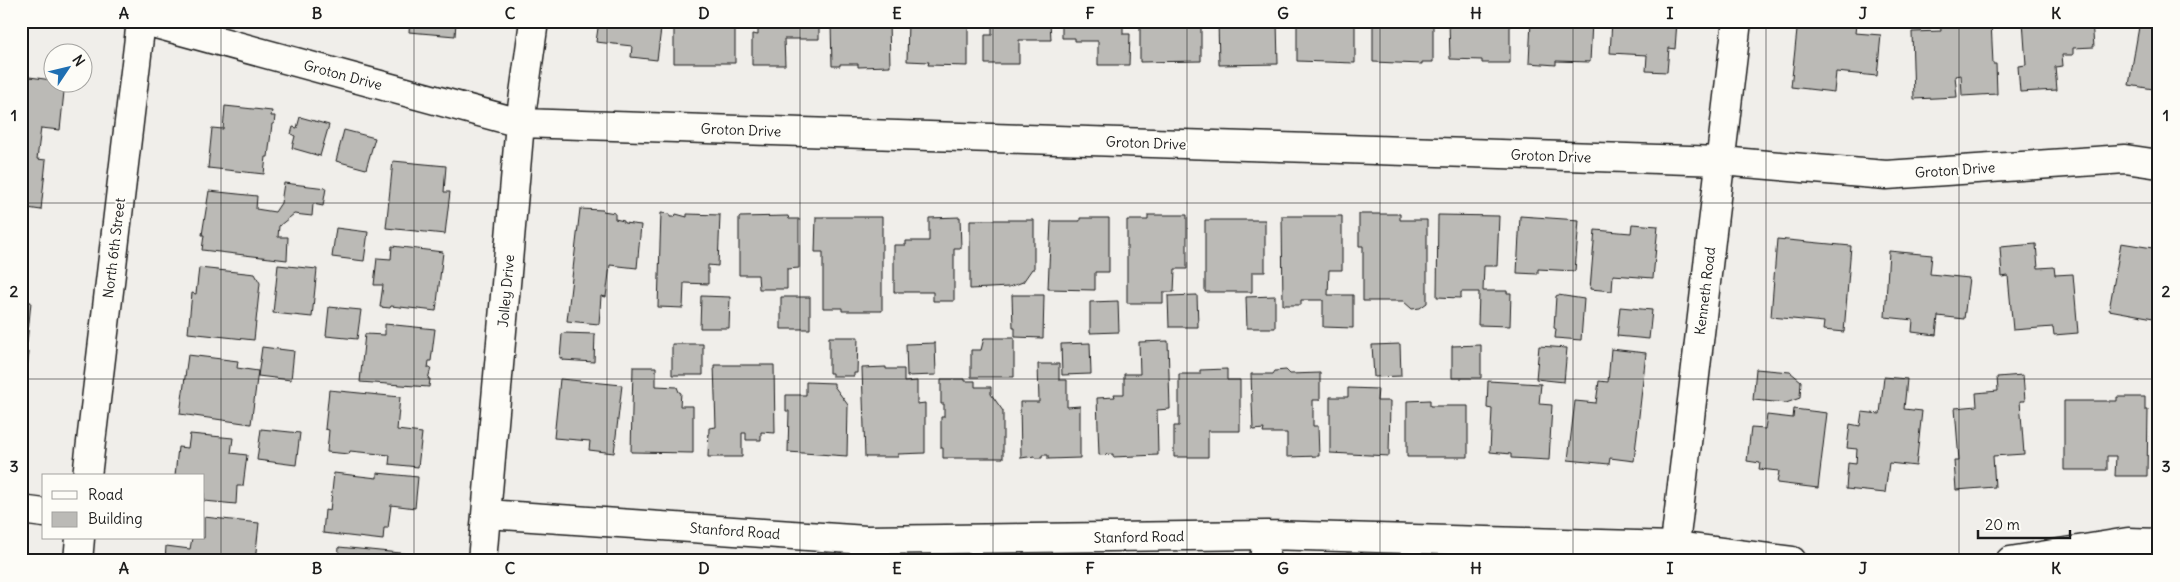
<svg xmlns="http://www.w3.org/2000/svg" width="2180" height="582" font-family="Delius,sans-serif">
<style>
.building{fill:#bbbab6;stroke:#1c1c1c}
.lines{fill:none;stroke-linecap:round;stroke-linejoin:round}
.minor-casing{stroke:#1c1c1c;stroke-width:31}
.tertiary-casing{stroke:#1c1c1c;stroke-width:31}
.minor{stroke:#fdfcf7;stroke-width:28}
.tertiary{stroke:#fdfcf7;stroke-width:28}
.grid{fill:none;stroke:#1c1c1c;stroke-width:1;stroke-opacity:0.55}
.labels{text-anchor:middle;dominant-baseline:central;stroke-width:4;stroke-linejoin:round;paint-order:stroke}
.street-label{font-size:14px;fill:#1c1c1c;stroke:#fdfcf7}
.neatline{fill:none;stroke:#1c1c1c;stroke-width:2}
.grid-label{font-size:16px;text-anchor:middle;font-weight:bold;fill:#1c1c1c}
</style>
<rect width="100%" height="100%" fill="#f0eeea"/>
<filter id="ink" filterUnits="userSpaceOnUse"><feTurbulence type="fractalNoise" baseFrequency=".02" numOctaves="2"/><feDisplacementMap in="SourceGraphic" scale="10" xChannelSelector="R" yChannelSelector="G"/><feConvolveMatrix kernelMatrix="1 2 1 2 8 2 1 2 1" color-interpolation-filters="sRGB"/></filter>
<g filter="url(#ink)">
<!-- building -->
<path class="building" d="M410,21H466L456,22L455,36L409,32Z
M599,21H662L657,60L631,57L632,46L596,42Z
M674,21H735V63H674Z
M758,21H819V39H784L785,65H752V34L758,35Z
M829,21H889L890,66L858,67V64H840V66H832L831,24H829Z
M908,21H968V66L928,65L929,62L907,61Z
M992,21H1050L1051,40H1019V64H985V35H992Z
M1062,21H1123V34H1130L1129,65H1098V41H1075V38H1062Z
M1140,21H1201V61L1140,62Z
M1218,21H1277L1278,64L1219,65Z
M1297,21H1355V63L1297,61Z
M1373,21H1433V62H1422V64L1373,62Z
M1449,21H1510V63H1482V60L1450,59Z
M1531,21H1592L1590,62L1556,61V65L1529,63Z
M1612,21H1677L1675,49L1669,48L1667,72L1646,71L1647,55L1610,53Z
M1798,21H1830L1856,25L1855,33L1881,35L1877,76L1836,72L1834,92L1791,87Z
M1940,21H1991L1993,64H1996L1997,94L1962,96L1961,75L1955,76L1957,97L1914,99L1912,32L1941,31Z
M2023,21H2092L2094,47L2073,48V55H2062L2063,66L2055,67L2057,90L2020,92L2018,66L2026,65Z
M2140,21H2159V90L2129,85Z
M22,76L52,80V82H65L60,130L41,128L37,159L46,160L41,210L21,207Z
M225,106L272,111L271,116H275L274,124H272L268,157H266L264,174L208,168L212,128L223,129Z
M300,117L329,125L320,156L292,148L295,136L291,134L293,127L297,128Z
M344,130L375,138L366,169L336,161Z
M393,161L446,166L444,192H450L445,234L386,228Z
M284,183L326,188L323,206L313,204L312,216L294,214L279,226L278,237H288L287,260L202,250L204,235H202L209,191L257,196L256,209L275,212L281,203Z
M580,209L603,210V211L615,213V219L624,221V223L641,225L637,268L610,265L606,297L601,296L599,324L567,321Z
M661,213L670,214V217H675L676,214L687,217V214L720,215L718,266L708,265V284L684,283L683,308L658,307Z
M1359,214H1400V220H1427V303L1420,308L1412,309L1403,301H1363V246H1359Z
M1148,215H1187V269H1175L1174,292H1163V303H1127V220H1148Z
M1438,215L1499,216L1497,266H1484L1483,291H1507V293H1511L1510,326L1478,325L1479,292H1461V298L1437,297Z
M788,216L789,219H799V268L787,269V289H759L758,275H739V217Z
M1282,216H1342V270H1329L1328,295H1353V328L1323,327V300H1301V305H1283Z
M1520,216L1579,220L1575,271L1538,269V274L1517,273Z
M816,217H882V311H842V308H823V252H815Z
M960,217L961,248H954V301H933V292H894V245H906V241H929V218Z
M1080,218H1109V272H1095V290L1048,289L1051,221H1080Z
M970,220H1034V269H1032L1023,282L1009,287L970,289Z
M1205,220H1265V272H1252V292H1205Z
M1632,224L1658,226L1653,278L1613,275L1612,291L1590,289L1595,230L1631,233Z
M336,228L368,232L364,261L332,257Z
M1777,239L1851,246L1844,332L1823,330L1824,322L1771,317Z
M2121,243L2159,249V319L2109,310Z
M2036,244L2038,268L2054,267L2055,275L2073,274L2078,333L2054,335L2053,327L2013,330L2008,276L2002,277L2000,247Z
M392,246L443,252L436,311L391,306L390,308L380,307L383,285H374L377,258L391,259Z
M1889,251L1932,255L1930,274L1969,278L1964,319L1938,316L1936,335L1912,332L1913,320L1885,317Z
M278,265L317,269L312,317L273,313Z
M199,268L255,274L260,283L254,340L188,333L192,293L196,294Z
M1012,295H1044L1043,338L1015,337V328H1013Z
M1197,295L1198,327H1169L1168,296Z
M1558,295L1584,299L1581,340L1555,338L1556,329L1554,328L1556,296Z
M701,296L730,297L729,328H700Z
M1275,296V328H1247L1246,297Z
M781,297H810V329H781Z
M21,301L31,302L27,343L21,342Z
M1118,301L1119,332L1090,333V302Z
M329,307L361,310L357,339L326,336Z
M1620,307L1652,310L1649,339L1617,336Z
M385,324L435,329L431,361H429L428,368H431L428,379H430L429,387L360,382L365,334L385,335Z
M564,333L595,334L594,362L562,360L563,358H560L562,334Z
M829,337H858L857,373H854V376H832V373H829Z
M984,338H1014V377H971V350H981Z
M1168,341L1170,409L1157,410L1158,455L1113,457V454L1099,455L1097,398L1115,397L1114,394H1124V374H1140L1139,342Z
M935,343L936,375L907,376L906,344Z
M1090,343L1091,374L1062,375L1061,344Z
M672,344H703V375H672Z
M1400,344L1401,376L1374,377L1372,345Z
M1481,345V378H1452V346Z
M1539,346L1567,348L1564,382L1536,379Z
M262,347L294,351L291,380L258,376Z
M1611,349L1646,353L1634,461L1610,458L1609,464L1568,460L1575,401L1596,403L1599,381L1608,382Z
M21,352L29,353L22,406H21Z
M188,355L238,361L237,368L258,371L251,424L180,414Z
M1038,364H1059V380H1067V407L1080,406V458L1048,459V455H1042V458H1035V456L1021,458L1020,402H1039Z
M714,365H774L775,433L761,432V440H746V433H742V457H708L709,428L716,427Z
M633,367H656V386L677,387L679,392L681,393L680,406H693V453L631,452Z
M886,367V369H904V382L917,381V404L925,403V453L898,454V457H865L862,368Z
M1227,369V380H1240V431H1208V457H1174V426H1179V374H1200V370Z
M1756,369L1790,372L1801,381L1800,398L1786,403L1753,400Z
M1286,370L1290,374L1320,373V400H1313V426H1318L1319,456L1287,457V433H1263L1264,429L1253,430L1251,374H1273L1275,371Z
M2023,375L2025,401H2020L2024,454L1993,456L1995,487L1956,490L1954,461H1959L1955,408L1977,406L1976,393L1998,391L1997,377Z
M1884,377L1907,379L1904,409L1922,411L1916,466L1889,463L1885,493L1846,489L1848,463L1856,464L1857,449L1847,448L1850,424L1860,426L1862,412L1880,414Z
M560,379L622,385L614,453L589,450L590,441L554,438Z
M941,379H965V381H975V387H991V394L1003,411V458H943V448H941V417H944V404H941Z
M1488,381L1541,384L1539,404L1552,405L1549,460L1511,458V454L1490,452L1492,409L1487,408Z
M806,382L834,383V386L848,405L847,456L788,452L789,411H786V395H806Z
M1348,388L1378,389L1377,401H1390L1389,456L1330,453V397H1348Z
M329,390L400,397L397,430L422,433L418,467L389,464L390,455L350,451L349,454L327,452L329,430L325,429Z
M2117,397H2145V410H2148L2147,476H2115L2116,456H2107V470H2064V401H2117Z
M1430,400V406H1468V457H1407V401Z
M1794,409L1827,413L1818,488L1777,483L1779,471L1759,469L1760,463L1747,461L1751,428L1765,429L1767,415L1793,418Z
M261,429L300,433L296,465L257,460Z
M190,434L233,438L231,453L247,455L243,486H237L236,504L204,501V476H175L178,447L188,448Z
M334,473L377,478V473L418,477L415,508L391,505L388,528H384L383,540L323,533L325,510L330,511Z
M204,517L259,523L255,561H165L166,546L190,549L192,538H204Z
M339,547L410,554L409,561H338Z"/>
<g class="lines">
<defs>
<path id="minor" d="M145,21L520,123L1721,161L1886,175L2125,159L2159,164
M87,476L141,21
M21,510L44,513
M487,514L866,540L1267,535L1674,546L1792,561
M78,561L80,538
M482,561L520,123L534,21
M1264,561L1267,535
M2010,561L2128,542L2159,543"/>
<path id="tertiary" d="M1673,561L1737,21"/>
</defs>
<!-- minor casing -->
<use href="#minor" class="minor-casing"/>
<!-- tertiary casing -->
<use href="#tertiary" class="tertiary-casing"/>
<!-- minor -->
<use href="#minor" class="minor"/>
<!-- tertiary -->
<use href="#tertiary" class="tertiary"/>
</g>
</g>
<!-- grid -->
<path class="grid" d="M221,21V561M414,21V561M607,21V561M800,21V561M993,21V561M1187,21V561M1380,21V561M1573,21V561M1766,21V561M1959,21V561M21,203H2159M21,379H2159"/>
<g class="labels">
<!-- street labels -->
<g class="street-label">
<text transform="translate(343 75) rotate(15)">Groton Drive</text>
<text transform="translate(741 130) rotate(2)">Groton Drive</text>
<text transform="translate(1146 143) rotate(2)">Groton Drive</text>
<text transform="translate(1551 156) rotate(2)">Groton Drive</text>
<text transform="translate(1955 170) rotate(-4)">Groton Drive</text>
<text transform="translate(114 248) rotate(-83)">North 6th Street</text>
<text transform="translate(506 291) rotate(-85)">Jolley Drive</text>
<text transform="translate(1705 291) rotate(-83)">Kenneth Road</text>
<text transform="translate(735 531) rotate(4)">Stanford Road</text>
<text transform="translate(1139 537) rotate(-1)">Stanford Road</text>
</g>
</g>
<!-- margin -->
<rect width="2180" height="582" fill="none" stroke="#fdfcf7" stroke-width="55"/>
<!-- legend -->
<rect x="42" y="474" width="162" height="65" fill="#fdfcf7" stroke="#a3a29f"/>
<rect x="52" y="491" width="25" height="8" fill="#fdfcf7" stroke="#a3a29f"/>
<text x="88" y="500" font-size="15" fill="#1c1c1c">Road</text>
<rect x="52" y="512" width="25" height="15" fill="#bbbab6" stroke="#a3a29f"/>
<text x="88" y="524" font-size="15" fill="#1c1c1c">Building</text>
<!-- north arrow -->
<g transform="translate(68 68) rotate(55)"><circle r="24" fill="#fdfcf7" stroke="#a3a29f"/>
<path d="M0-4L9 19L0 12L-9 19Z" fill="#1f6fb2"/>
<text y="-8" font-size="14" font-weight="bold" text-anchor="middle" fill="#1c1c1c">N</text>
</g>
<!-- scale -->
<path d="M1978 530v8h92v-8" fill="none" stroke="#1c1c1c" stroke-width="2.5"/>
<text x="1985" y="530" font-size="15" fill="#1c1c1c" stroke="#fdfcf7" stroke-width="4" paint-order="stroke">20 m</text>
<rect x="28" y="28" width="2124" height="526" class="neatline"/>
<g class="grid-label">
<text x="124" y="19">A</text>
<text x="317" y="19">B</text>
<text x="510" y="19">C</text>
<text x="704" y="19">D</text>
<text x="897" y="19">E</text>
<text x="1090" y="19">F</text>
<text x="1283" y="19">G</text>
<text x="1476" y="19">H</text>
<text x="1670" y="19">I</text>
<text x="1863" y="19">J</text>
<text x="2056" y="19">K</text>
<text x="14" y="121">1</text>
<text x="2166" y="121">1</text>
<text x="14" y="297">2</text>
<text x="2166" y="297">2</text>
<text x="14" y="472">3</text>
<text x="2166" y="472">3</text>
<text x="124" y="574">A</text>
<text x="317" y="574">B</text>
<text x="510" y="574">C</text>
<text x="704" y="574">D</text>
<text x="897" y="574">E</text>
<text x="1090" y="574">F</text>
<text x="1283" y="574">G</text>
<text x="1476" y="574">H</text>
<text x="1670" y="574">I</text>
<text x="1863" y="574">J</text>
<text x="2056" y="574">K</text>
</g>
</svg>
